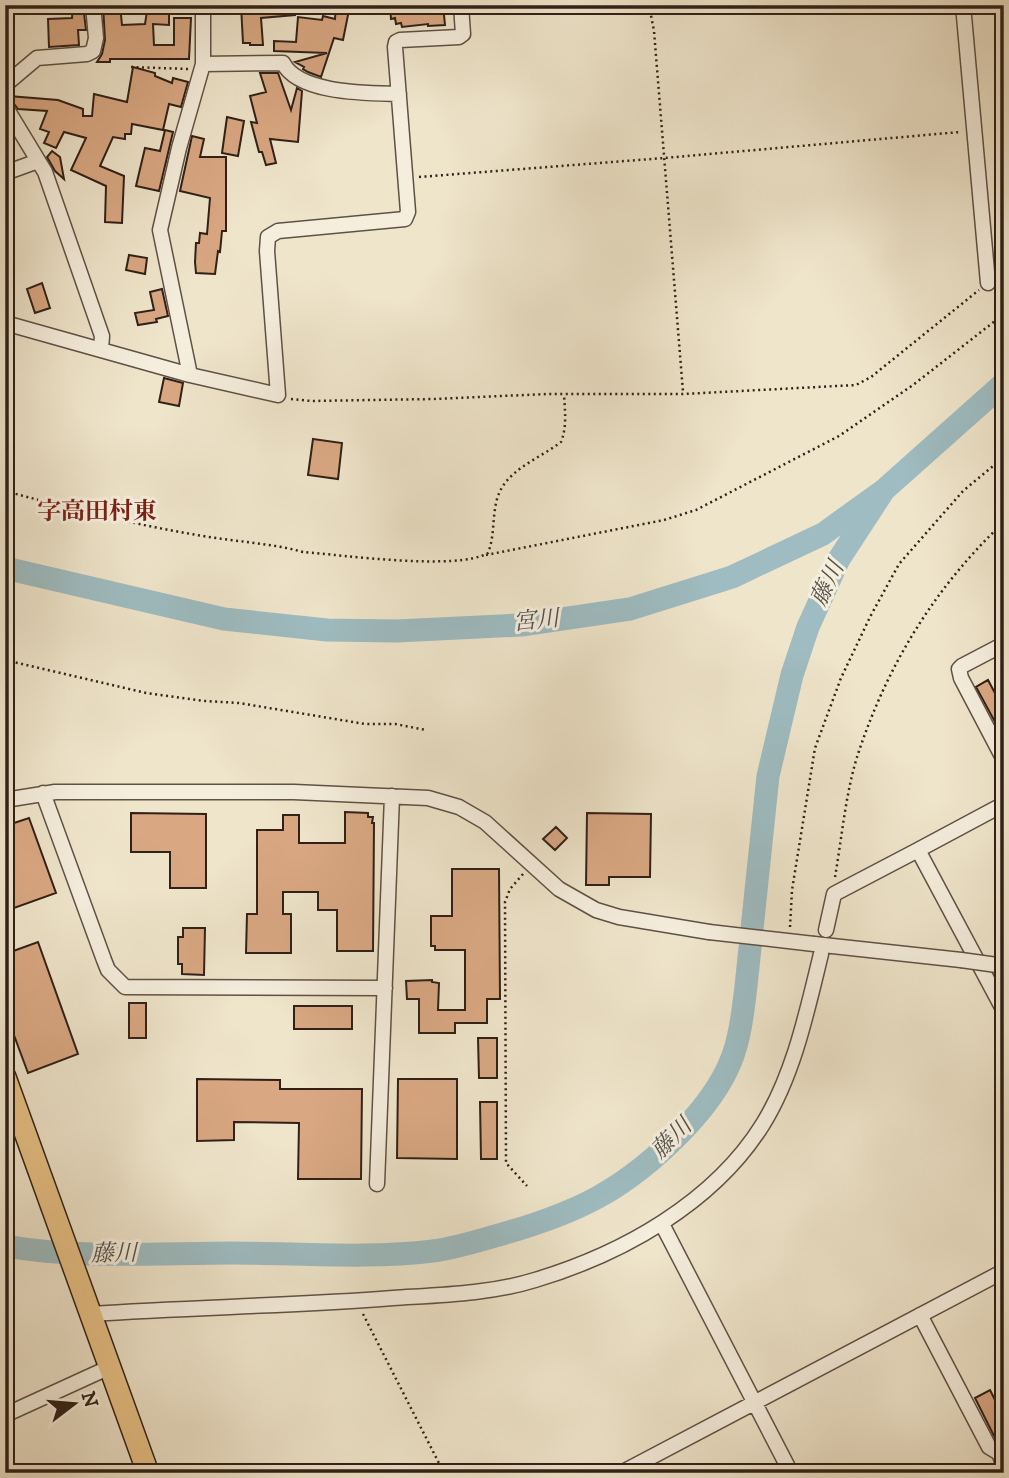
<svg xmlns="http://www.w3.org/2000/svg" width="1009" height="1478" font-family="'IM FELL DW Pica','Noto Serif JP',serif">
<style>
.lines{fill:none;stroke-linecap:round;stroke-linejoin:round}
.river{stroke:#9ebcc1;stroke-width:23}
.building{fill:#d9a883;stroke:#302018;stroke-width:2}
.minor-casing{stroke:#605145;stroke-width:17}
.highway-casing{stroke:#302018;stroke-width:24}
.path{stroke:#302018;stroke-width:2.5;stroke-dasharray:2 3.5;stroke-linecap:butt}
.minor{stroke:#f5eedd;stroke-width:14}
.highway{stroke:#e8c286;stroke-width:21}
.minor-bridge-casing{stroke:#605145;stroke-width:17;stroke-linecap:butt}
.minor-bridge{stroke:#f5eedd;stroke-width:14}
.labels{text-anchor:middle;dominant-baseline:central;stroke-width:6;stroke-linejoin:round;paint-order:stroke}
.water-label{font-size:23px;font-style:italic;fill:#514f4b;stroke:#f5eedd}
.quarter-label{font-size:24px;font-weight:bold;fill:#7a1f14;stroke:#f5eedd}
</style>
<rect width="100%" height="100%" fill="#efe5cb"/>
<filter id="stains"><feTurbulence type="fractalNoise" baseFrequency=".00286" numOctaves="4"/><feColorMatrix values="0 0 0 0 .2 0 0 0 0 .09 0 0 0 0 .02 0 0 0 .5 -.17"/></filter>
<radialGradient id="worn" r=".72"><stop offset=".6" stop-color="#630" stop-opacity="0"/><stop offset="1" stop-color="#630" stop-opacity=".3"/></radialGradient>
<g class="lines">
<!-- river -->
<path class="river" d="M5,568L224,619L327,630L397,631L521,625L630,609L732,577L823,534L884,490L1004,383
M5,1246C80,1259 157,1253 232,1253C298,1253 367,1259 433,1251C454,1248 475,1242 495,1236C576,1214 626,1190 685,1128C702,1110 720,1087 730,1063C740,1040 743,1011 746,986L768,776L792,675L808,627L839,559L884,490"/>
</g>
<!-- building -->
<path class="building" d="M73,5H83L86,30H78L79,45L49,47L48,19L72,18Z
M103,5H120L122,25L145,24L148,5H169V25L153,24L154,45H174V18H191L189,59H110V62H97L102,54L105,40Z
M241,5H294L295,15L261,18L263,45H250V43H243Z
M336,5H350L343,40L334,38L321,77L308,72L303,69L304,67L295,62L327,53L274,51V41L296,42L298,17L322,20L323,16L335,19Z
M390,5H443L445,25L428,26V24L402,27L401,23L396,24L395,18L391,19Z
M133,67L155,73V76L172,83L173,78L188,82L181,107L169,104L163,130L132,124L131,134H125V139L113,137L100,166L124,176L122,223L105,222L106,186L71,170L86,138L64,132L56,148L44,143L49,132L40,129L47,111L18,109L8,96L58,100L83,109V116H92L94,94L127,102Z
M260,73H278L291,110L297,88L302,91L298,142L270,139L276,163L266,165L262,152H259L251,122L257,123L250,96L266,92Z
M227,117L244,121L238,156L222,153Z
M165,130L173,132L159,191L136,186L145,148L160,151Z
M192,136L204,139L200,157H226V231H222L220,252L218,251L215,274L196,273L195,262L196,243H199L200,233L207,234L210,198L180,191Z
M52,151L60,157L64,179L55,171L47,157Z
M129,255L147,258L145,274L126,270Z
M42,283L50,308L35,313L27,289Z
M162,289L168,316L156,319L157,322L138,325L135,313L154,310L150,292Z
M164,378L183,383L179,406L159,402Z
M313,439L342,443L338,479L308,475Z
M988,680L1004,710V717L995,722L976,687Z
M345,812L368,813V817H373L372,823H374L373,951H337V910H318V892H283V914H291V953H246L247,914H257V830H283V815H299V843H345Z
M131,813L206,814V888H170V852H131Z
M587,813L651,814L650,877H609V885H586Z
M29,818L56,893L14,908L9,893L13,892L5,870V826Z
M556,827L567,838L555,850L543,839Z
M452,869H499L500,999H487V1023H455V1033H419V999H407L406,981L432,980V982L439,983L438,1010H465V950H435V946H431V916H452Z
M183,928H205L204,975L182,974V964H178V937H183Z
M38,942L78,1054L28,1073L5,1011V954Z
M129,1003H146V1038H129Z
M294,1006H352V1029H294Z
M478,1038H497V1078H479Z
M197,1079L280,1080V1089H362L361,1179H298L299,1123L234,1122V1140L197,1141Z
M398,1079H457V1159L397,1158Z
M480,1102H497V1159H481Z
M990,1390L1004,1418V1442L1001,1443L996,1440L975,1398Z"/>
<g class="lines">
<defs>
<path id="minor" d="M963,5L988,283
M203,64L283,63C299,94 368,93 399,94
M5,85L37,58L87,54L93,51L96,38L93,5
M5,106L45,172L102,336L101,349
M5,173L38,161
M5,323L190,375L278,395L267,251L268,237L278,231L405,219L408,212L395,47L396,42L400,40L459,37L463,34L461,5
M190,375L160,230L179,148L203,64V5
M1004,644L962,666L959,669L961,678L1004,760
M43,793L104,960L108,970L125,987L385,988
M5,800L55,792H294L428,798L459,807L485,822L559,889L596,910L619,917L709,932
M918,850L1004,804
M826,930L834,894L918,850L1004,1011
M814,944L961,960
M377,1184L392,796
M662,1224L791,1473
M91,1314C192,1307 293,1306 393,1298C440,1295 490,1294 535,1280C622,1254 714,1203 763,1124C794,1074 807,1011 821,954
M920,1315L989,1447L999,1453L1004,1466
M5,1415L110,1367
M621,1473L1004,1271"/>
<path id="highway" d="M5,1077L148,1473"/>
</defs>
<!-- minor casing -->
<use href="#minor" class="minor-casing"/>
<!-- highway casing -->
<use href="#highway" class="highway-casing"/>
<!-- path -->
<path class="path" d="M649,5L654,31L683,392
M131,67L188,69
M419,177L664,158L960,132
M291,399L311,401L433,399L548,394H683L856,385L871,377L979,290
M5,491C71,509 136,525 203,536C237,542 271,543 303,552C343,555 457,571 488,553C495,535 492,517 497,499C505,470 539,459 561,442C567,427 565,411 564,394
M486,555L664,520L696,510L839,436L913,385L1004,314
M5,660L146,693L205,701L239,703L365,724H395L426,730
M523,874L510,889L505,902L506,1163L527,1186
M835,877C842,837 846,789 859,751C889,662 936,586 1004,522
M790,927L792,890L815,748L841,678L870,617L899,564L963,491L1004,457
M363,1314L444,1473"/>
<!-- minor -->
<use href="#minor" class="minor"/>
<!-- highway -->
<use href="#highway" class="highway"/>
<defs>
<path id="minor-bridge" d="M709,932L814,944
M961,960L997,965"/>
</defs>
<!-- minor-bridge casing -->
<use href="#minor-bridge" class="minor-bridge-casing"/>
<!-- minor-bridge -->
<use href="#minor-bridge" class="minor-bridge"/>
</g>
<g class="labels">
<!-- water labels -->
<g class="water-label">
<text transform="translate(828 584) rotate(-64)">藤川</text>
<text transform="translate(536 621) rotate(-6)">宮川</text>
<text transform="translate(672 1139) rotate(-45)">藤川</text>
<text transform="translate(114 1254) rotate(-1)">藤川</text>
</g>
<!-- quarter labels -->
<g class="quarter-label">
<text x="97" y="512">字高田村東</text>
</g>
</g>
<!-- margin -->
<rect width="1009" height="1478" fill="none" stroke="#efe5cb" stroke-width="28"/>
<rect x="7" y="7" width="995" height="1464" fill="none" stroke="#302018" stroke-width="3.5"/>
<rect x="14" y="14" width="981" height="1450" fill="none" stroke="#302018" stroke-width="2"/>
<!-- north arrow -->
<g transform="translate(74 1404) rotate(74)" stroke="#f5eedd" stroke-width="5" paint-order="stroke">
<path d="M0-5L12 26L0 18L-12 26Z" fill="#302018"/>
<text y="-10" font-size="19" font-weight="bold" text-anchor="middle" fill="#302018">N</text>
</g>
<rect width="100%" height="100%" filter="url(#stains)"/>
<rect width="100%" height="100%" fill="url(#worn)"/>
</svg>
